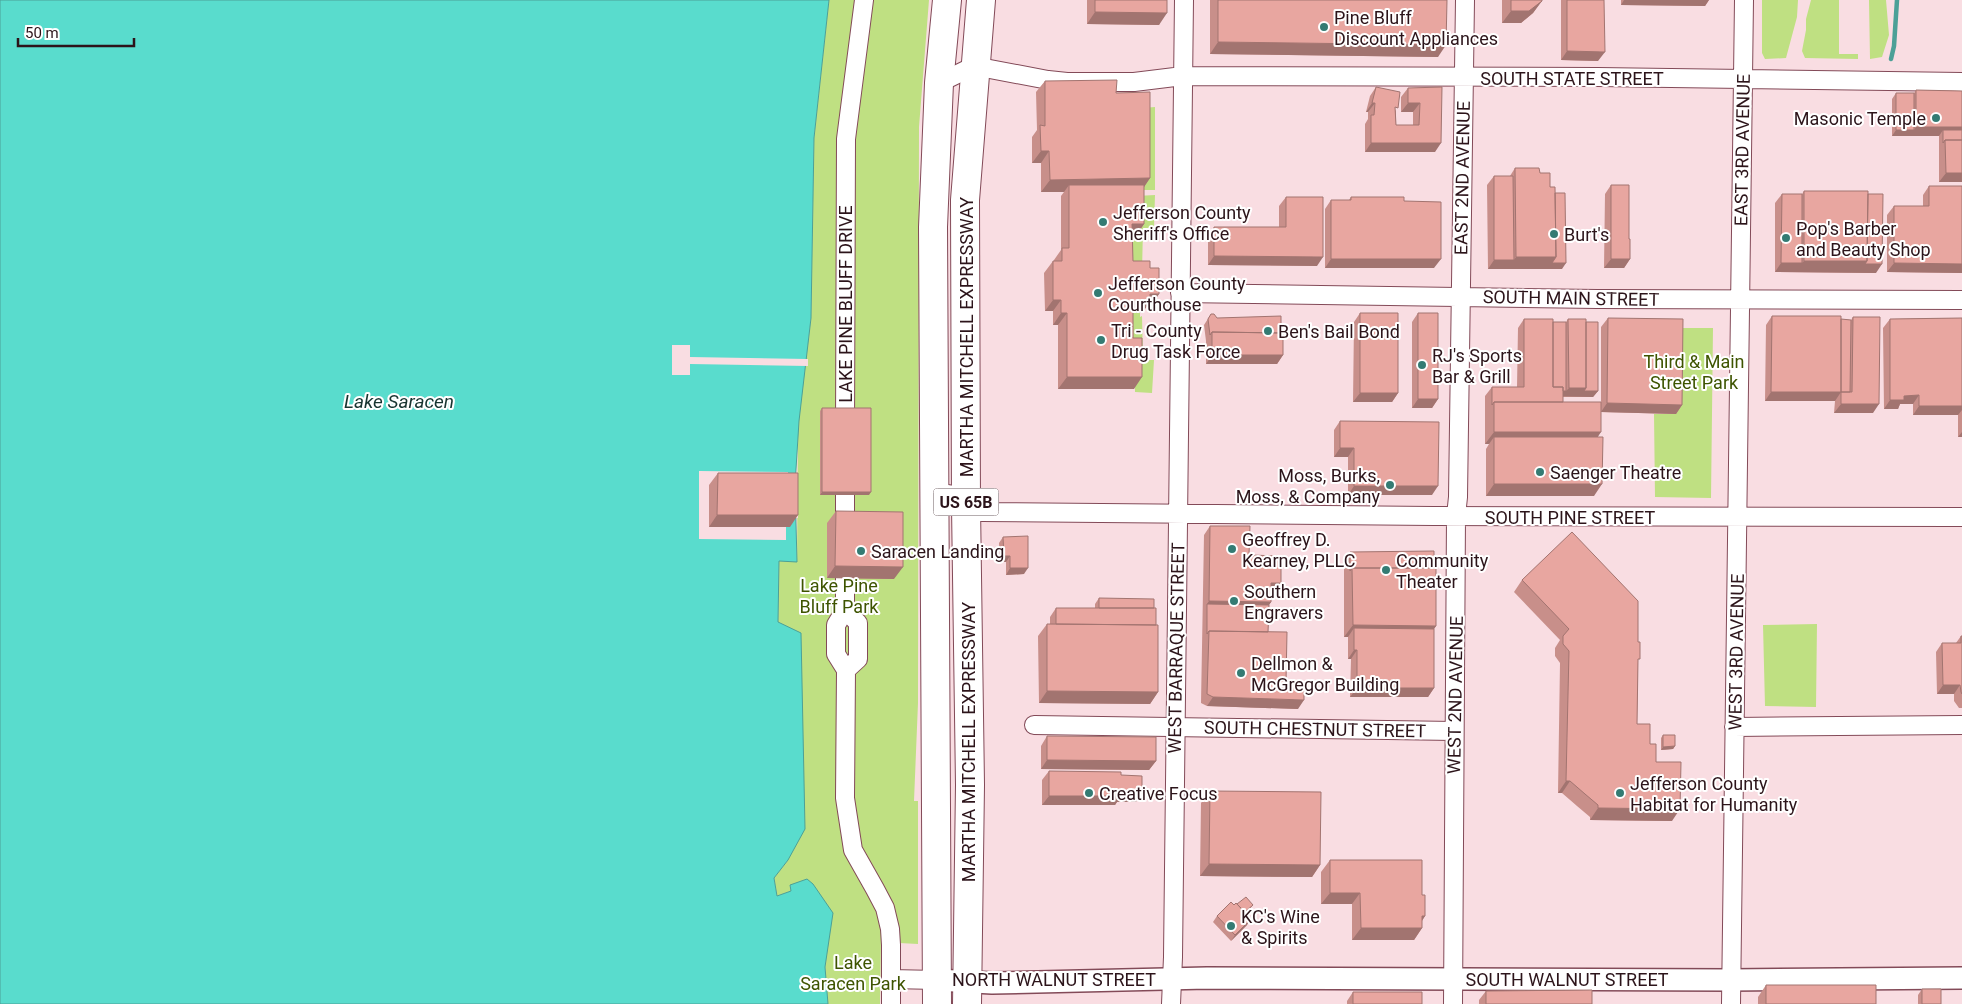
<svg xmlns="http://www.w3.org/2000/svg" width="1962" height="1004" font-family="Roboto,sans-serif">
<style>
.green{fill:#bfe082}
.water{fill:#59dccd;stroke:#4ca097}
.pier{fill:#f9dde2}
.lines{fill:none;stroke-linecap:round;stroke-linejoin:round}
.stream{stroke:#4ca097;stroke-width:4.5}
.minor-casing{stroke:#834a58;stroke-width:20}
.tertiary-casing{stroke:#834a58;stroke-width:24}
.trunk-casing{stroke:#834a58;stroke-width:30}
.minor{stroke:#fff;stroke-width:18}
.tertiary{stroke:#fff;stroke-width:21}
.trunk{stroke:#fff;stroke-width:28}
.wall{fill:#c88f8a}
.shaded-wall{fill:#a27470}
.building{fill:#e8a6a0;stroke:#a27470}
.poi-dot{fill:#347b73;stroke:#fff;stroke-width:2}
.labels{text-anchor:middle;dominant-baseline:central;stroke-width:4;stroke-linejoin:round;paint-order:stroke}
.shield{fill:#fff;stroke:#6b5a5f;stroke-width:1}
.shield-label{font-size:16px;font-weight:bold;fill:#2c141a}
.poi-label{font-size:18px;fill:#2c141a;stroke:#fff;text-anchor:start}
.street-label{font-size:18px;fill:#2c141a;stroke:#fff}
.park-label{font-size:18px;fill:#3e5400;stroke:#fff}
.water-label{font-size:19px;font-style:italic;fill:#173430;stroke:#fff}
</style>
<rect width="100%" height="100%" fill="#f9dde2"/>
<!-- green -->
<path class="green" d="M829,0H929L919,127L918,703L914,801H918V944L899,943L898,938L881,940L880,1004H828L825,967L828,942L818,892L813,884L790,885L791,891L777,896L774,878L788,860L778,622L779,561H797L798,421L811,318L814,138Z
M1762,0H1798L1797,17L1786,58L1765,59L1762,53Z
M1811,0H1839V54H1858V59L1805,58L1802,51L1806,30V19Z
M1869,0H1886L1889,35L1882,57L1870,59Z
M1155,107V190H1142V108Z
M1155,195L1154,228H1143L1142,272L1124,273V236L1136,196Z
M1124,313H1140V317L1142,316L1143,360H1154L1152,393L1135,392L1134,350Z
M1676,328H1713L1711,498L1655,497L1654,414H1676Z
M1817,624L1816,707L1765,706L1763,625Z"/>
<!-- water -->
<path class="water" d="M0,0H829L814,138L811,318L799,421L795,485L797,562L779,561L778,622L801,633L805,829L788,860L774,878L777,896L791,891L790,885L807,879L813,884L833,913L825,967L828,1004H0Z"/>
<!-- pier -->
<path class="pier" d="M672,345H690V357L808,359V366L690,364V375H672Z
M699,471L788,472V496H798V518H786V540L699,539Z"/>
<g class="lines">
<!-- stream -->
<path class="stream" d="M1891,59L1894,46L1897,0"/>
<defs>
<path id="minor" d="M939,83L974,66L1048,80L1067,82H1134L1183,76L1598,77L1962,82
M1180,293L1597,299L1962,300
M845,431L846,139L864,0
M845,472V610L836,625V654L846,670L845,798L853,850L875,889L885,908L890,929L891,945V1004
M934,492L953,495L966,506L982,512L1433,516L1962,517
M845,610L858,623V659L846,670
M1034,725L1454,731
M1734,727L1962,725
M891,979L937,980
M1171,1004L1173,957L1184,0
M1453,1004L1456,516L1458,497L1465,0
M1731,1004L1744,0"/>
<path id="tertiary" d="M937,980L992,983L1207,978L1731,980L1962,978"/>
<path id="trunk" d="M937,1004L933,227L939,83L947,0
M967,1004L970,785L966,506L965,200L981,0"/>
</defs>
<!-- minor casing -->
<use href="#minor" class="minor-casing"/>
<!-- tertiary casing -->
<use href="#tertiary" class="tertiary-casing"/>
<!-- trunk casing -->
<use href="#trunk" class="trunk-casing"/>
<!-- minor -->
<use href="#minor" class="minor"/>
<!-- tertiary -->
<use href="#tertiary" class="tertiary"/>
<!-- trunk -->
<use href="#trunk" class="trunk"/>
</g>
<!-- wall -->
<path class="wall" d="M1087,0H1167L1159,25L1087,24Z
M1210,0H1447L1438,57L1210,54Z
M1502,0H1542L1533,13L1521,23H1502Z
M1561,0H1604L1598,61L1561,60Z
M1621,0H1709L1705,6L1621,5Z
M1045,81L1116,93L1150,178L1144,187V224L1136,236H1133V261L1151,306H1147L1142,313H1133L1134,389H1058V325H1053V311H1045L1044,273L1053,261H1054V260L1061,250V196L1064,192H1041V163H1032V137L1037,130L1036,92Z
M1376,87L1396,111V125H1413V112H1401V97L1408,88L1442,87L1435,152H1365V124L1368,119V112H1366L1370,96Z
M1916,90L1962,91V182H1939V136H1892V99L1896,93H1914Z
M1515,168L1540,173L1555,193L1562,269H1488L1487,185L1494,176H1510Z
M1611,185L1629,239L1630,259L1624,268H1604L1605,194Z
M1929,186H1962V273L1887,272V215L1894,206H1923V195Z
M1804,191L1876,273L1775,272V203L1782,194H1802Z
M1286,197L1317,266L1208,265V236L1214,227H1279V206Z
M1351,197L1404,201L1434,268H1325V209L1331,200H1349Z
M1360,313L1398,393L1392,402H1353L1354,322Z
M1418,313L1438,399L1432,408H1412V322Z
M1211,314L1217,318L1281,333L1283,355L1277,364H1206V341L1204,325Z
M1772,316L1851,320L1853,317L1873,413H1834L1835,401H1765L1766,325Z
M1608,318L1682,405L1676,414L1601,412L1598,437L1594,496H1486V449L1489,444H1485V396L1492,387H1517L1518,328L1524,319L1553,322H1566L1568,319L1586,322L1598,391L1593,397H1563V402H1601V327Z
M1962,318V437H1958V415H1913V404H1900L1898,409H1884L1883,328L1890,319Z
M822,408L869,495H820V411Z
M1340,421L1432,495H1348V457H1334V430Z
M718,473L790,527H709V485Z
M836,511L894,579L827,578V523Z
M1210,526L1249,555L1274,592H1271V602L1269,605L1268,632L1286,682L1298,709L1207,706L1201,703L1204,535Z
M1003,537L1024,574L1006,575V562H1000L999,543Z
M1350,552L1436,626L1434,629V688L1428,697H1350L1351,659H1348V637H1344V561Z
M1522,580L1638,663L1637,724L1650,744L1656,762L1672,821L1590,820V817L1577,806L1562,793H1558L1560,663L1555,656V648L1560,640L1514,592Z
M1099,598L1154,608L1156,625L1158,692L1150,704L1039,703L1038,636L1047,624H1050V617L1056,608H1095V604Z
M1961,636H1962V708H1959L1954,701V694H1937L1936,652L1942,643H1956Z
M1663,735L1675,746L1673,749L1661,750V738Z
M1047,736L1156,761L1149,770L1041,769V746Z
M1049,771L1121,775L1136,802H1117L1115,805H1042V780Z
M1210,791L1320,865L1312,877L1200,876L1201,803Z
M1330,860L1422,895L1425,916L1422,921V928L1414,940H1352V904H1321V872Z
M1237,904L1253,905L1246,913L1247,925L1231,941L1213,922L1217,916Z
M1766,985L1876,1004H1758V997Z
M1922,989L1941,1004H1918V995Z
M1486,991L1592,1004H1479V1000Z
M1353,992L1422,1004H1347V1001Z"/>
<!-- shaded-wall -->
<path class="shaded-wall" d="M1624,0H1709L1705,6L1621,5Z
M1542,1L1533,13L1521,23H1502L1511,11Z
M1095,12L1167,13L1159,25L1087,24Z
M1218,42L1446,45L1438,57L1210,54Z
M1567,51L1605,52L1598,61L1561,60Z
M1372,103H1375L1368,112H1366Z
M1408,103H1420L1413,112H1401Z
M1916,127H1962V136L1943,130L1939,136H1892L1896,130H1914Z
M1371,143H1441L1435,152H1365Z
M1041,151H1049L1041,163H1032Z
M1946,173H1962V182H1939Z
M1150,178L1142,190L1069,185L1064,192H1041L1050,180Z
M1132,224H1144L1136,236H1124Z
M1214,256L1323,257L1317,266L1208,265Z
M1516,257H1556L1566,263L1562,269H1488L1494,260H1514Z
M1331,259H1441L1434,268H1325Z
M1611,259H1630L1624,268H1604Z
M1804,261H1867L1882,264L1876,273L1775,272L1781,263H1802Z
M1894,263L1962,264V273L1887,272Z
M1150,294H1159L1151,306H1147L1142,313H1124L1133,301Z
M1053,300H1061L1053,311H1045Z
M1061,313H1067L1058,325H1053Z
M1212,355H1283L1277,364H1206Z
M1067,377H1142L1134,389H1058Z
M1569,388H1586L1598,391L1593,397L1547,396L1551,390L1566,391Z
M1771,392H1841L1835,401H1765Z
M1360,393H1398L1392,402H1353Z
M1919,395L1913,404H1900L1898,409H1884L1890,400L1904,396Z
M1418,399H1438L1432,408H1412Z
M1607,403L1682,405L1676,414L1601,412Z
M1841,404H1879L1873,413H1834Z
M1919,406H1962V410L1958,415H1913Z
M1494,432H1601L1593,444L1494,437L1489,444H1485Z
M1962,432V437H1958Z
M1340,448H1354L1348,457H1334Z
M1494,484H1602L1594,496H1486Z
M1354,486H1438L1432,495H1348Z
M822,492H871L869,495H820Z
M717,515H798L790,527H709Z
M1004,556H1010L1006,562H1000Z
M835,566L903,567L894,579L827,578Z
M1010,568H1028L1024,574L1006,575Z
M1271,583H1281L1274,592H1265Z
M1209,601L1271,602L1265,611L1207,604Z
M1353,625L1436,626L1428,638L1354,628L1348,637H1344Z
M1354,650H1357L1351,659H1348Z
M1943,685H1960L1954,694H1937Z
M1357,688H1434L1428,697H1350Z
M1047,691L1158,692L1150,704L1039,703Z
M1213,697L1304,700L1298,709L1207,706Z
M1675,746L1673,749L1661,750L1663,747Z
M1047,760L1156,761L1149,770L1041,769Z
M1566,781H1570L1562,793H1558Z
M1122,793H1142L1136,802H1117L1115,805H1042L1049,796Z
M1598,808L1680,809L1672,821L1590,820Z
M1209,864L1320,865L1312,877L1200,876Z
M1330,893H1360L1352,904H1321Z
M1422,916H1425L1417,928H1422L1414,940H1352L1361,928Z
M1251,919L1247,925L1231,941L1235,935Z"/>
<!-- building -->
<path class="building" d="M1095,0H1167V13L1095,12Z
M1218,0H1447L1446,45L1218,42Z
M1511,0H1542V1L1529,11H1511Z
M1567,0H1604L1605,52L1567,51Z
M1117,80L1116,93L1150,92V178L1050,180L1049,151H1041L1040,125L1045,126V81Z
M1376,87L1400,92L1398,108L1395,107L1396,125H1419L1420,103H1408V88L1442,87L1441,143H1371V115H1374L1375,103H1372Z
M1916,90L1962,91V127H1916Z
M1896,93H1914V130H1896Z
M1943,130H1962V140H1945L1943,143Z
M1945,140H1962V173H1946Z
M1515,168H1539L1540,173H1550V187H1555L1556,257H1516Z
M1494,176H1513L1514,260H1494Z
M1069,185H1144V224H1132L1133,261H1150V268H1159V294H1150V301H1133V338H1142V377H1067V313H1061V300H1053V261H1062V248H1069Z
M1611,185H1629V239H1630V259H1611Z
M1929,186H1962V264L1894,263V206H1929Z
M1804,191H1868L1867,261H1804Z
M1555,193H1565L1566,263H1552L1556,257Z
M1782,194H1802V263H1781Z
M1868,194H1883L1882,264H1865L1867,261Z
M1286,197H1323V257L1214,256V227H1286Z
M1351,197H1404V201L1441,202V259H1331V200H1351Z
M1360,313H1398V393H1360Z
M1418,313H1438V399H1418Z
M1211,314H1214L1217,318L1281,316V333L1212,332L1210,335L1208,319Z
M1772,316H1841V392H1771Z
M1853,317H1880L1879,404H1841V392H1852Z
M1608,318L1683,319L1682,405L1607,403Z
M1962,318V406H1919V395L1904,396V400H1890V319Z
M1524,319H1553V387H1563V402H1494L1492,405V387H1524Z
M1568,319H1586V388H1569Z
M1841,319L1851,320L1850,392H1841Z
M1553,322H1566V391H1563V387H1553Z
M1586,322H1598V391H1584L1586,388Z
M1212,332L1283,333V355H1212Z
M1494,402H1601V432H1494Z
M822,408H871V492H822Z
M1340,421L1439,422L1438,486H1354V448H1340Z
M1494,437H1603L1602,484H1494Z
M718,473H798V515H717Z
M836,511L903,512V567L835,566Z
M1210,526H1250L1249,555L1281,556V583H1271V602L1209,601Z
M1572,532L1638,601V642H1640V659H1638L1637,724H1650V744H1656V762H1681L1680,809L1598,808V805L1585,794L1570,781H1566L1569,651L1563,644V636L1569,629L1522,580Z
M1028,536V568H1010V556H1004L1003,537Z
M1434,551V568H1352L1350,571V552Z
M1434,563L1437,565L1436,568H1434Z
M1352,568H1436V626L1353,625Z
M1099,598L1154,599V608H1099Z
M1207,604L1269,605L1268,632L1209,631L1207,634Z
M1056,608H1156V625L1056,624Z
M1047,624L1158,625V692L1047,691Z
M1354,628L1434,629V688H1357V650H1354Z
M1209,631L1287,632L1286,682L1304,683V700L1213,697L1207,694Z
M1961,636H1962V694L1961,692L1960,685H1943L1942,643H1961Z
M1663,735H1675V746L1663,747Z
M1047,736L1156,737V761L1047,760Z
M1049,771L1121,772V775L1142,776V793H1122L1121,796H1049Z
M1210,791L1321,792L1320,865L1209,864Z
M1330,860H1422V895H1425V916H1422V928H1361L1360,893H1330Z
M1246,897L1253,905L1245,912L1237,904Z
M1231,902L1234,905L1236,903L1251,919L1235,935L1217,916Z
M1766,985H1876V1004H1766Z
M1922,989H1941V1004H1922Z
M1592,990V1004H1486V991Z
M1353,992H1422V1004H1353Z"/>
<!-- markers -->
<g class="poi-dot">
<circle cx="1324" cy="27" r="5"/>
<circle cx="1936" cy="118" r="5"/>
<circle cx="1103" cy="222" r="5"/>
<circle cx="1554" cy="234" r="5"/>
<circle cx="1786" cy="238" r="5"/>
<circle cx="1098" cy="293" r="5"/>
<circle cx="1268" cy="331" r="5"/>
<circle cx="1101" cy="340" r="5"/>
<circle cx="1422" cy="365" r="5"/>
<circle cx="1540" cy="472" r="5"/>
<circle cx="1390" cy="485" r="5"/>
<circle cx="1232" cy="549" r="5"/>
<circle cx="861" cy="551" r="5"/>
<circle cx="1386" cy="570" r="5"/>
<circle cx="1234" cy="601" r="5"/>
<circle cx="1241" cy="673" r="5"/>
<circle cx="1089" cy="793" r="5"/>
<circle cx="1620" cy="793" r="5"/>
<circle cx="1231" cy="926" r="5"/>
</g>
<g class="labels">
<!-- shield labels -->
<rect class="shield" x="933.5" y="488.5" width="65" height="27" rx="4"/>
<g class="shield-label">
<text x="966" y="502">US 65B</text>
</g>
<!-- poi labels -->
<g class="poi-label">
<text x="1334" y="17">Pine Bluff<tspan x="1334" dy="21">Discount Appliances</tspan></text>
<text x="1926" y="118" text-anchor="end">Masonic Temple</text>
<text x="1113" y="212">Jefferson County<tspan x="1113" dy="21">Sheriff's Office</tspan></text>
<text x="1796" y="228">Pop's Barber<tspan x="1796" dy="21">and Beauty Shop</tspan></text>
<text x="1564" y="234">Burt's</text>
<text x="1108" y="283">Jefferson County<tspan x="1108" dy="21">Courthouse</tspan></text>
<text x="1111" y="330">Tri - County<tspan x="1111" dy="21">Drug Task Force</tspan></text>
<text x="1278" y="331">Ben's Bail Bond</text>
<text x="1432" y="355">RJ's Sports<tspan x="1432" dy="21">Bar &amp; Grill</tspan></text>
<text x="1550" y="472">Saenger Theatre</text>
<text x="1380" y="475" text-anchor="end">Moss, Burks,<tspan x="1380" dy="21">Moss, &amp; Company</tspan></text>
<text x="1242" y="539">Geoffrey D.<tspan x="1242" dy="21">Kearney, PLLC</tspan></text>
<text x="871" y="551">Saracen Landing</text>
<text x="1396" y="560">Community<tspan x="1396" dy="21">Theater</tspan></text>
<text x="1244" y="591">Southern<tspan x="1244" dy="21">Engravers</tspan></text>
<text x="1251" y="663">Dellmon &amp;<tspan x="1251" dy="21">McGregor Building</tspan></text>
<text x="1630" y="783">Jefferson County<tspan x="1630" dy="21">Habitat for Humanity</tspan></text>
<text x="1099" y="793">Creative Focus</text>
<text x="1241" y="916">KC's Wine<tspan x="1241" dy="21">&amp; Spirits</tspan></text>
</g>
<!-- street labels -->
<g class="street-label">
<text x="1572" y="78">SOUTH STATE STREET</text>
<text transform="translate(1742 150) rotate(-89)">EAST 3RD AVENUE</text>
<text transform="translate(1462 178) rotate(-89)">EAST 2ND AVENUE</text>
<text transform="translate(1571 298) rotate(1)">SOUTH MAIN STREET</text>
<text transform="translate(845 304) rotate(-90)">LAKE PINE BLUFF DRIVE</text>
<text transform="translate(966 337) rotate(-90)">MARTHA MITCHELL EXPRESSWAY</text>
<text x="1570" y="517">SOUTH PINE STREET</text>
<text transform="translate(1176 648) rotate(-89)">WEST BARRAQUE STREET</text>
<text transform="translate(1736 652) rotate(-89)">WEST 3RD AVENUE</text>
<text transform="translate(1455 695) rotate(-89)">WEST 2ND AVENUE</text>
<text transform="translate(1315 729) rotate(1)">SOUTH CHESTNUT STREET</text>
<text transform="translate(968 742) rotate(-90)">MARTHA MITCHELL EXPRESSWAY</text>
<text x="1054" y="979">NORTH WALNUT STREET</text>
<text x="1567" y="979">SOUTH WALNUT STREET</text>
</g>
<!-- park labels -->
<g class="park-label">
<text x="1694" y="361">Third &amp; Main<tspan x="1694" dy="21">Street Park</tspan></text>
<text x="839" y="585">Lake Pine<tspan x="839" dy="21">Bluff Park</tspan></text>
<text x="853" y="962">Lake<tspan x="853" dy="21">Saracen Park</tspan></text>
</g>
<!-- water labels -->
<g class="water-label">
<text x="399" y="401">Lake Saracen</text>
</g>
</g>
<!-- scale -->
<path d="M18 38v8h116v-8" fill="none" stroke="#2c141a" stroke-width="2.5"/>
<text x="25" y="38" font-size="15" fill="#2c141a" stroke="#ffffff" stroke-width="4" paint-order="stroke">50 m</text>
</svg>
